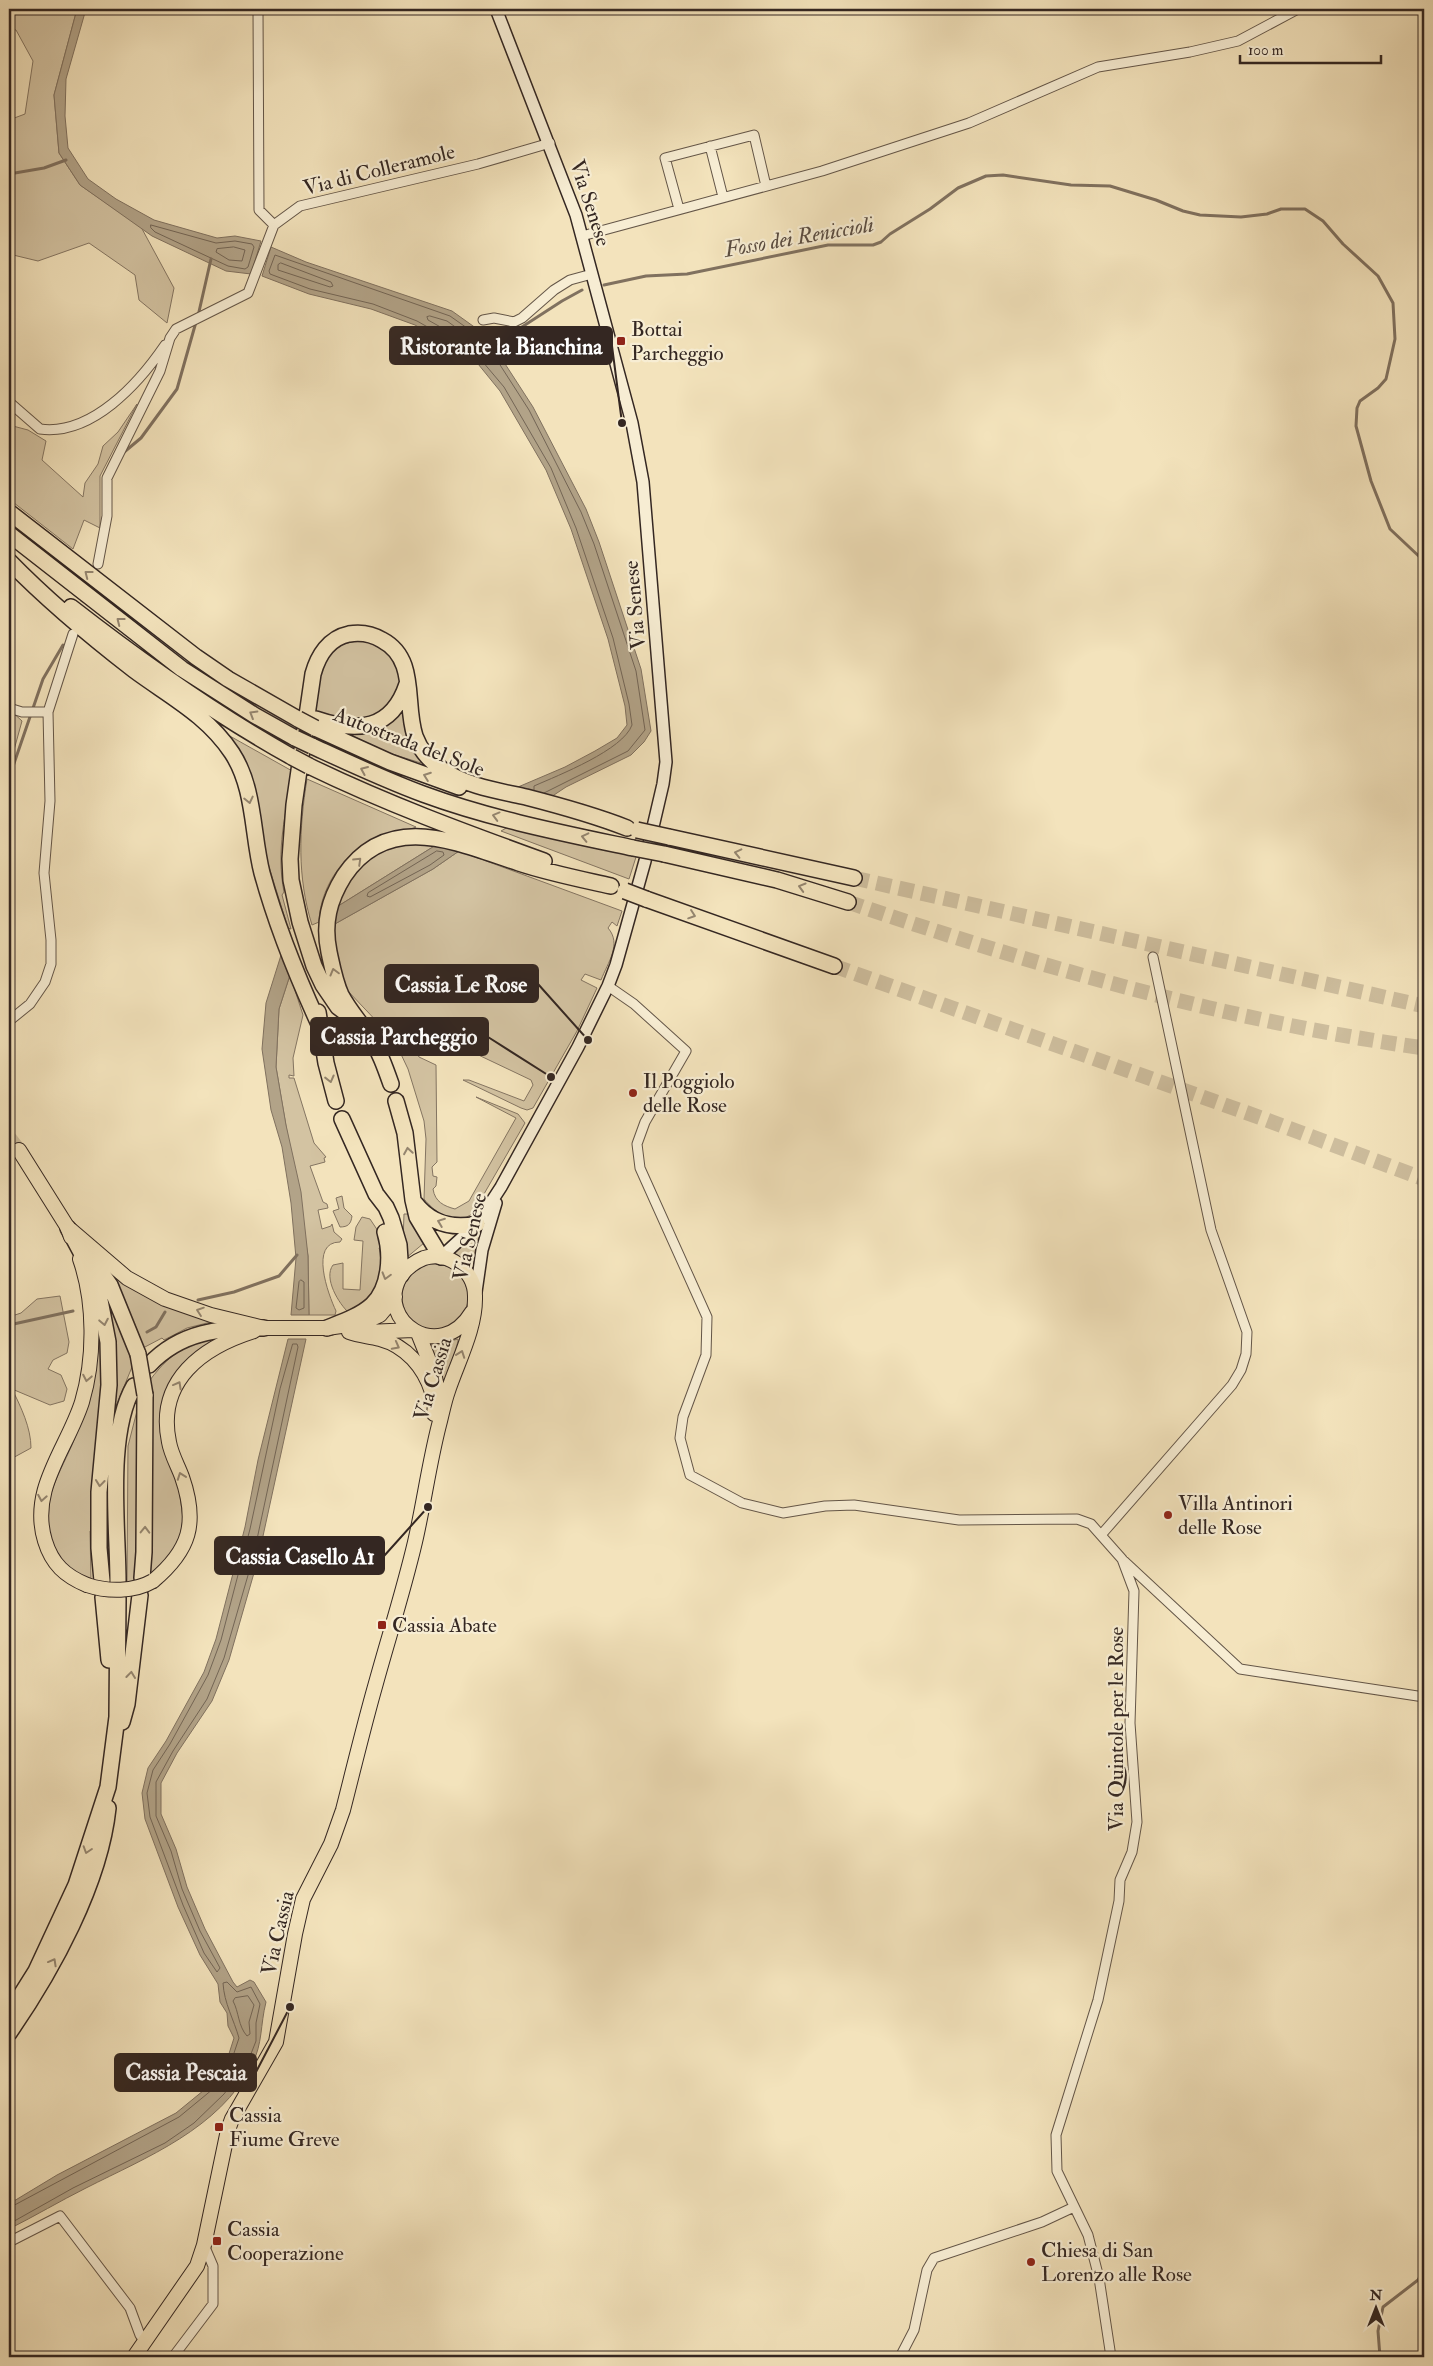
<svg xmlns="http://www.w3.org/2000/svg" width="1433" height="2366" font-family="'IM FELL Double Pica',serif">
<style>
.green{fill:#d3c3a2;stroke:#847562}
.water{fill:#b2a388;stroke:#80715f}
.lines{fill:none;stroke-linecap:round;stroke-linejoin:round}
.shore{stroke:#736555;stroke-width:1}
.stream{stroke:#80715f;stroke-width:3}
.minor-tunnel{stroke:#cdbd9d;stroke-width:9;stroke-dasharray:9 4.5;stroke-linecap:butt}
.primary-tunnel{stroke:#cdbd9d;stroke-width:14;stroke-dasharray:14 7;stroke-linecap:butt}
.motorway-tunnel{stroke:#cdbd9d;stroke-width:15;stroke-dasharray:15 8;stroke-linecap:butt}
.minor-casing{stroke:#645648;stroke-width:11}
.secondary-casing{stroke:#342722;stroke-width:14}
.primary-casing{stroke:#342722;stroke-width:16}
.motorway-casing{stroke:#342722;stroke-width:18}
.minor{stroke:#f7edd3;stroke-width:9}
.secondary{stroke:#f7edd3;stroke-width:11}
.primary{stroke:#f3e3bc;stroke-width:14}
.motorway{stroke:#f3e3bc;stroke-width:15}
.primary-bridge-casing{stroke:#342722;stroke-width:16;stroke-linecap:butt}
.motorway-bridge-casing{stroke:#342722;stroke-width:18;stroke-linecap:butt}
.primary-bridge{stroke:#f3e3bc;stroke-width:14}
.motorway-bridge{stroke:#f3e3bc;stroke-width:15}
.oneway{stroke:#94856f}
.poi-dot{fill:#8f2418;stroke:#f7edd3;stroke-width:2}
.labels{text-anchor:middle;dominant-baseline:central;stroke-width:4.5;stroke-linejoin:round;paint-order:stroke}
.street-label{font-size:21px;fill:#342722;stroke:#f7edd3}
.poi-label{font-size:21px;fill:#342722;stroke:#f7edd3;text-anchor:start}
.water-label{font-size:22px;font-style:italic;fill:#5a4c41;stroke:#f7edd3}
.leader{fill:none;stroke:#342722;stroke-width:2}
.callout-dot{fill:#342722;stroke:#f7edd3;stroke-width:2}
.callout{fill:#342722;stroke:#342722;stroke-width:2}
.callout-label{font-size:22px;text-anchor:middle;font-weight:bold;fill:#fff}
</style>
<rect width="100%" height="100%" fill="#f3e3bc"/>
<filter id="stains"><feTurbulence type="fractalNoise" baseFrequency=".004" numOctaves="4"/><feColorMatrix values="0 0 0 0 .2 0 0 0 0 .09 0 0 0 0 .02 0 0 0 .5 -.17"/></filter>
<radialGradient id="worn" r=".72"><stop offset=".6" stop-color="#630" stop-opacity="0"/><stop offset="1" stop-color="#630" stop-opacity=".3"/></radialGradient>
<!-- green -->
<path class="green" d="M9,9H77L54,95L59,153L80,185L141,227L174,288L167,323L139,300L135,275L89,243L38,261L9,254V120L25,114L33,61L16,30L9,28Z
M137,404L100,476V528L84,520L73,549L9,499V425L28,430L46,441L42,460L83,497L85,483L98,464L103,446L118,432Z
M370,640L396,658L401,680L391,706L361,722L314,715C323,672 313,642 370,640Z
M9,709L22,721L9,768Z
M402,709L406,735L421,761V763L389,753L346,733Z
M228,735L294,772C285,812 276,852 284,892L282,895L291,929L288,928Z
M307,779L416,827C408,831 396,831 386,834C350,845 320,883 319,922L312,925C297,877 299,829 307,779Z
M508,827L637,854L629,879L501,831Z
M408,842L436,845L335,908L352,874L378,852Z
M459,851L622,911L617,926L612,922L608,928C622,944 608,962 601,980L585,974L581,980L597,988L577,1031L533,1108L527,1110L521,1108L463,1080H469L524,1101L533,1085L531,1080L409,1022L405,1030L419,1057L436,1065L437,1162L432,1167L433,1176L437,1177L436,1186L433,1189C435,1202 444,1206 455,1209L469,1201L516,1118L476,1097L518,1114L525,1123L473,1213C457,1227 435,1213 424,1199L426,1139L424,1121L408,1069L399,1050L383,1028L346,989L333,950V925L433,869Z
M290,975L303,1015L293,1058L294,1076L289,1075V1078H294L314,1143L326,1157L324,1158L325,1162L310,1166L323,1202L327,1204L328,1208L318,1210L322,1229L331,1226L332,1224L334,1232L342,1239L340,1242C309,1242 328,1294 336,1311L335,1315H309L308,1256L276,1067L279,1009Z
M342,1196L344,1208L352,1216C351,1224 348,1227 340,1227L333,1211L339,1209L336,1198Z
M404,1214H408L424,1243L406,1258L403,1240Z
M362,1217L370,1219L380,1234L382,1247L379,1248C385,1263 380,1286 370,1299C365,1304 356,1308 349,1313C339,1304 323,1278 333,1265L343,1263V1289L360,1290L363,1241L354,1240L356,1227Z
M485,1224L473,1262H468L453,1252Z
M106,1264L211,1322L187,1328L164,1340L162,1338L143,1348Z
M402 1297a33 33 0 1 1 66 0a33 33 0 1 1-66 0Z
M105,1286L132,1360V1367L114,1411Z
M60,1296L69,1342L67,1353L53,1360L48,1369L61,1375L67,1389L64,1401L50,1405L12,1389C21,1407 31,1428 31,1448L9,1460V1317L21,1313L37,1299Z
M102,1333L103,1369L93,1531H90L91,1580C73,1574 60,1563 53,1546C37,1508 57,1479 72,1445C77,1433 81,1421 85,1409C92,1385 94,1358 98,1334Z
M224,1337L199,1350L184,1365L166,1397L183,1518L180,1539L167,1560L150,1576L152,1507L150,1380C172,1351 188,1343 224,1337Z
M458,1339V1341L442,1404L439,1401L428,1344H440Z
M138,1407V1580L127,1583L128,1446Z"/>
<!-- water -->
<path class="water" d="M77,9H86L66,79L65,116L68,148L88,179L116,199L154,220L217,238L235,236L261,241L251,274L226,271L152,236L80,185L59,153L54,95Z
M271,247L306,262L452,311L487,336L533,407L586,509L599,542L641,669L651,731L644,742L631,755L566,787L548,799L511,790L565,767L595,751L617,738L627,725L625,706L608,639L571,529L546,470L500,391L474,359L415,325L371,309L309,294L262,276Z
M436,845L459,851L433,869L333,925L335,908Z
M282,952L290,975L279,1009L276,1067L286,1125L301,1192L308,1256L309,1315H291L296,1258L291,1203L282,1147L271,1110L262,1049L266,1003Z
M288,1339H306L258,1559L229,1660L212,1701L177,1753L161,1783V1814L176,1849L187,1887L205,1929L233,1982L237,1987L250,1980L254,1982L266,2002C260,2026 263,2042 252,2065C219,2129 147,2157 86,2188C60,2201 35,2216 9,2229V2204L57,2175L176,2113L209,2086L227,2060L234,2038L228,2026L227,2013L220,2002L218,1984L200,1955L178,1907L145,1819L142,1793L148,1768L166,1741L204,1672L216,1639L245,1527L258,1460Z"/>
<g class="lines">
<!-- shore -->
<path class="shore" d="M151,225L216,243L235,241L252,244L254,247L248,267L245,269L228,266L155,232L151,228Z
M234,247L245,250L242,261L229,260L216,252L217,249Z
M281,263L331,282L333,286L330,287L278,270V265Z
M430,316L447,321L472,339L473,342L469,343L428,320L427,317Z
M534,790V786C559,775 623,750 632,725L629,704L613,638L576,528L551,468L504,387L477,355L417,321L373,304L310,289L270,274L269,271L275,255L450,316L484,340L529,410L581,512L594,544L636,671L645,730L628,751L544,793
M437,851L443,852L444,855L430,865L370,897L367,896L368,893Z
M301,1280L304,1282V1308L299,1310L296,1308L299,1282Z
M293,1344H297L298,1347L253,1558L224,1658L207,1699L173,1751L156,1782V1816L171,1851L182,1889L200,1931L220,1968L217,1972L204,1953L183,1905L150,1817L147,1793L153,1770L170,1744L208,1675L221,1640L250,1529L280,1389Z
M248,1996L254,2005L249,2022L250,2034L247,2036C238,2026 239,2012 233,2001L235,1998Z
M9,2208L179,2117L213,2089L231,2062L239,2038C234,2020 224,2003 223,1983L227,1982L237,1992L251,1987L260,2004L256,2023V2041L247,2064L224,2094L194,2123L165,2143L73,2188L9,2224"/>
<!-- stream -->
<path class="stream" d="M9,174L44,168L66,160
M604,285L646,276L687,274L828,245H873L881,242L890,234L930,209L958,188L986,176L1003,175L1071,185L1110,186L1156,200L1183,211L1200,215L1241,217L1267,214L1281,209H1305L1323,221L1343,244L1378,276L1393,303L1395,339L1386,379L1378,388L1360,401L1357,408L1356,426L1371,481L1390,529L1424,561
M198,316L211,259
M491,347L562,301L582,290
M123,453L141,438L177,389L196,322
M9,778L43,679L63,645
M198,1300L234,1292L279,1276L297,1255
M9,1325L73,1311
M147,1332L156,1327L165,1312
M1424,2177L1422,2182L1424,2207
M1380,2357L1378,2331L1383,2307L1418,2280L1424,2270"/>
<!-- minor-tunnel -->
<path class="minor-tunnel" d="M80,616L98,564"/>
<!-- primary-tunnel -->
<path class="primary-tunnel" d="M9,1137L19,1150"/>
<!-- motorway-tunnel -->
<path class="motorway-tunnel" d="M854,878L1424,1006
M848,902C1036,966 1227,1021 1424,1048
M834,966L1267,1120L1424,1179"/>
<defs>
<path id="minor" d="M258,9L259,210L274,225
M710,146L723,197
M679,209L665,158L754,135L766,186
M582,236L822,171L969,123L1098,67L1190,52L1238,41L1298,9
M483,320L494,318L514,322L522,318L554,290L570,280L592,274
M539,357L608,336
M9,402L40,429C92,436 139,383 165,345
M98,564L107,516V478L160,371L170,338L176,329L248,293L274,225L300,206L478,164L550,143
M9,708L22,712H48
M608,986L634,1004L686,1051L645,1122L637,1144L640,1168L707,1317L706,1355L683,1417L680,1438L690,1475L742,1503L783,1513L825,1506L854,1505L959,1520L1077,1519L1091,1524L1122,1559L1134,1591L1130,1723L1137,1822L1132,1852L1120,1880L1119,1901L1098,2000L1056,2135L1057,2171L1088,2235L1099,2278L1111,2357
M9,1021L30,1004L45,982L51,964V940L44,873L50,801L48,712L73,634
M1101,1535L1232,1385L1241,1370L1246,1354L1247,1332L1211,1230L1153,957
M1124,1561L1240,1669L1424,1697
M9,2242L60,2216L130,2308L140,2335L145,2342
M173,2357L213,2304V2266L204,2245
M900,2357L914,2330L927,2270L934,2258L1042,2222L1074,2207"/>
<path id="secondary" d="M441,1257L477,1224L501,1187L578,1047L608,986L616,965L645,861L663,784L666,762L643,482L632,423L576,215L496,9
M476,1292L482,1250L496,1203"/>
<path id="primary" d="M19,1150L68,1228L71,1237
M71,1230L127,1278L165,1299L211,1315L264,1328H327L362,1323L380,1315L395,1297
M80,1259C95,1302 95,1358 82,1402C67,1449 29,1489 45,1541C52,1564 65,1576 87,1585
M349,1332C360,1336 369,1336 380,1339C406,1346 424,1367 432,1392
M367,1332L413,1330
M418,1333L434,1373L437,1387L434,1414
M153,1581C190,1550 198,1523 182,1477C178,1466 171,1454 169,1442C156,1380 203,1347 254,1331
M134,2357L197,2266L204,2245L228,2130L232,2119L276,2042L295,1934L303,1899L331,1844L343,1810C354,1767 364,1725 376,1683C389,1636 404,1589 415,1542C424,1503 429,1464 439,1425C442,1414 444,1402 448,1391C458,1361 476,1328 475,1296C475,1271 448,1250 424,1258C414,1262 406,1268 400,1277C375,1321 440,1365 472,1312"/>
<path id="motorway" d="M9,512L196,657L228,679L298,719
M9,534L182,669L254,715L295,738
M9,561C48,601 90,636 134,670C169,696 207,715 232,753C255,788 252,834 262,873C276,924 296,974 318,1022
M71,607C143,663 213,713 292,757
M316,719C357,733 392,730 407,684
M315,728L390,762L459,787
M312,746C349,763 385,780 423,794C491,819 562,833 633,848
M309,766C385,803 464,832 544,861
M669,837L854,878
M664,854L777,880L848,902
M646,899L834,966
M318,1012L326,1063L336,1101
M357,1021L338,1007L323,985L314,966L300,922L291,880L290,859L294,805L313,674C318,656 329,638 349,634C361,632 372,634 382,640C418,659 404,703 415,736C420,750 431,762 443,770C466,786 499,791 526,797C561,806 594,815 627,828
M391,1084C385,1067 379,1050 369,1036C360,1022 349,1010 341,995C335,982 332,966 329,952C323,923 329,900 344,876C389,809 460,844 519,863C549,873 580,879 611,886
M396,1101L405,1133L413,1200L417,1217L441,1257
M342,1119L376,1194L386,1207L391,1218L399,1245L401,1275
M415,1203C431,1224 452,1229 477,1224
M68,1228L91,1271L99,1295L108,1342L109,1385L99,1492V1548L102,1581
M93,1261L110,1285L138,1354
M327,1328C342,1322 360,1316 372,1305C390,1288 392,1255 385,1232
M149,1365C181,1331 220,1328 264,1328
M142,1578L144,1552L145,1395
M118,1582C118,1526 106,1435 134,1386
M103,1597L109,1660
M122,1722L127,1704L140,1595
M9,2014L36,1971L76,1885L108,1787L117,1717L118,1598
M9,2033C52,1971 100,1884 108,1808"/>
</defs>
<!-- minor casing -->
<use href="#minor" class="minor-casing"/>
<!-- secondary casing -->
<use href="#secondary" class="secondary-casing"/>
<!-- primary casing -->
<use href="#primary" class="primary-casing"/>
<!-- motorway casing -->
<use href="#motorway" class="motorway-casing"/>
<!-- minor -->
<use href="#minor" class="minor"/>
<!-- secondary -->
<use href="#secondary" class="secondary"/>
<!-- primary -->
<use href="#primary" class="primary"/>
<!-- motorway -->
<use href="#motorway" class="motorway"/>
<defs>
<path id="primary-bridge" d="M87,1585C108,1592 134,1592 153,1581"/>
<path id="motorway-bridge" d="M298,719L315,728
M295,738L312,746
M292,757L309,766
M637,830L669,837
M633,848L664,854
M625,891L646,899
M138,1354L145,1395"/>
</defs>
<!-- primary-bridge casing -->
<use href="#primary-bridge" class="primary-bridge-casing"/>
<!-- motorway-bridge casing -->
<use href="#motorway-bridge" class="motorway-bridge-casing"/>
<!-- primary-bridge -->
<use href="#primary-bridge" class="primary-bridge"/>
<!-- motorway-bridge -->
<use href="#motorway-bridge" class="motorway-bridge"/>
</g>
<!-- one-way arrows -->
<defs><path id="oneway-chevron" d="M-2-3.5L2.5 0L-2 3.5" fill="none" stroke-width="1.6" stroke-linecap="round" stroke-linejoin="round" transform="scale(1.25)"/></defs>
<g class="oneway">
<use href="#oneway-chevron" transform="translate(88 574) rotate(-142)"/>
<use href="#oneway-chevron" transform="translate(120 621) rotate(-142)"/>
<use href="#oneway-chevron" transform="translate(253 714) rotate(-149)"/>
<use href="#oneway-chevron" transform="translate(364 770) rotate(-157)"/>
<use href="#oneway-chevron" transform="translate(427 776) rotate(-160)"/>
<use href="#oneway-chevron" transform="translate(249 800) rotate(77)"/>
<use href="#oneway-chevron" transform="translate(496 816) rotate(-165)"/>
<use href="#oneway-chevron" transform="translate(585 837) rotate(-167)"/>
<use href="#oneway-chevron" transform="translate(738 853) rotate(-167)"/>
<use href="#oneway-chevron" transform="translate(358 861) rotate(-44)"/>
<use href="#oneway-chevron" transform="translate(802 887) rotate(-164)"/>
<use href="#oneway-chevron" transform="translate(692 915) rotate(19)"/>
<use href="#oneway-chevron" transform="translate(334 972) rotate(-105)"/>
<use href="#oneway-chevron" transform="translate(330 1079) rotate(76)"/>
<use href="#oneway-chevron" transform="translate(408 1151) rotate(-99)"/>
<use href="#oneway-chevron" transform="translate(441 1222) rotate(-159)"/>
<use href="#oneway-chevron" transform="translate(386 1276) rotate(106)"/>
<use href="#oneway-chevron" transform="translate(200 1311) rotate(-161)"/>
<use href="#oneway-chevron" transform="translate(104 1322) rotate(79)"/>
<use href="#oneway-chevron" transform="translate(396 1346) rotate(28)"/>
<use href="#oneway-chevron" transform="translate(461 1354) rotate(-70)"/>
<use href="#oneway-chevron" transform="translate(87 1378) rotate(101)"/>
<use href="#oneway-chevron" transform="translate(178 1385) rotate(-61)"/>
<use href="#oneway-chevron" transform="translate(181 1476) rotate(-110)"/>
<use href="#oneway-chevron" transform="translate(100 1483) rotate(96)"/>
<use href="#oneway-chevron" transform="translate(42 1498) rotate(100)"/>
<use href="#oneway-chevron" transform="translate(145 1530) rotate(-89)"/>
<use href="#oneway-chevron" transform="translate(131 1675) rotate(-83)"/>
<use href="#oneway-chevron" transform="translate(87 1850) rotate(108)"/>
<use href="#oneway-chevron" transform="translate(53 1962) rotate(-61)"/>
</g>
<!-- markers -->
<g class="poi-dot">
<rect x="616" y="336" width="10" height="10" rx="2.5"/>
<circle cx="633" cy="1093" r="5"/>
<circle cx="1168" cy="1515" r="5"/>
<rect x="377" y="1620" width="10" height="10" rx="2.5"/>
<rect x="214" y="2122" width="10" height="10" rx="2.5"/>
<rect x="212" y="2236" width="10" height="10" rx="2.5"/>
<circle cx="1031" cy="2262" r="5"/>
</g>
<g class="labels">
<!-- street labels -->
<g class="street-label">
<text transform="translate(379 170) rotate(-14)">Via di Colleramole</text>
<text transform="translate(590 203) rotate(72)">Via Senese</text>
<text transform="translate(635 605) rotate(-95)">Via Senese</text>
<text transform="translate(409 742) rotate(21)">Autostrada del Sole</text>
<text transform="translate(470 1237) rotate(-77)">Via Senese</text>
<text transform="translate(433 1379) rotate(-73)">Via Cassia</text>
<text transform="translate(1116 1729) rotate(-90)">Via Quintole per le Rose</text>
<text transform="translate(278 1933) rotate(-77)">Via Cassia</text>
</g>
<!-- poi labels -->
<g class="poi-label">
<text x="631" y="329">Bottai<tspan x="631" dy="24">Parcheggio</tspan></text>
<text x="643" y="1081">Il Poggiolo<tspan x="643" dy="24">delle Rose</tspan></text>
<text x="1178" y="1503">Villa Antinori<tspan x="1178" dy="24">delle Rose</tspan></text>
<text x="392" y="1625">Cassia Abate</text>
<text x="229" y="2115">Cassia<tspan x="229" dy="24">Fiume Greve</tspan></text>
<text x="227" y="2229">Cassia<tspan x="227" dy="24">Cooperazione</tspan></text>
<text x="1041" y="2250">Chiesa di San<tspan x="1041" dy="24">Lorenzo alle Rose</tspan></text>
</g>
<!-- water labels -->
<g class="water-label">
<text transform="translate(799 237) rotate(-10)">Fosso dei Reniccioli</text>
</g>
</g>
<!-- callouts -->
<path class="leader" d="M622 423L612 346M588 1040L538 984M551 1077L488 1037M428 1507L384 1556M290 2007L256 2072"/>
<g class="callout-dot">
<circle cx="622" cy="423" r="5"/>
<circle cx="588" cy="1040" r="5"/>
<circle cx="551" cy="1077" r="5"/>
<circle cx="428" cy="1507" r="5"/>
<circle cx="290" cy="2007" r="5"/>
</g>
<g class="callout">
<rect x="390" y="327" width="222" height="37" rx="5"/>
<rect x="385" y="965" width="153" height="37" rx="5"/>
<rect x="311" y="1018" width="177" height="37" rx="5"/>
<rect x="215" y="1537" width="169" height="37" rx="5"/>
<rect x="115" y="2054" width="141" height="37" rx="5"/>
</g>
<g class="callout-label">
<text x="501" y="354">Ristorante la Bianchina</text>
<text x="461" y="992">Cassia Le Rose</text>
<text x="399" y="1044">Cassia Parcheggio</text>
<text x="300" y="1564">Cassia Casello A1</text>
<text x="186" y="2080">Cassia Pescaia</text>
</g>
<!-- margin -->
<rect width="1433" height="2366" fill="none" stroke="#f3e3bc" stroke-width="30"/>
<rect x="10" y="10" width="1413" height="2346" fill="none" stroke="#342722" stroke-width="2.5"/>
<rect x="15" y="15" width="1403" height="2336" fill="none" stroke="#342722"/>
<!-- north arrow -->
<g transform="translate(1376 2308)" stroke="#f7edd3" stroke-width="4" paint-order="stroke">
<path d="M0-4L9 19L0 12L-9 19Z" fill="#342722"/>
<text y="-8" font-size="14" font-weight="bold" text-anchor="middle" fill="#342722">N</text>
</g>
<!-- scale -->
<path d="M1240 55v8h141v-8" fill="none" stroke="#342722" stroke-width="2.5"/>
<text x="1248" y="55" font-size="15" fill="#342722" stroke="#f7edd3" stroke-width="4" paint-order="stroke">100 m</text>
<rect width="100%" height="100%" filter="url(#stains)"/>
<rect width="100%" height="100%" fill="url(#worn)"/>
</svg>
